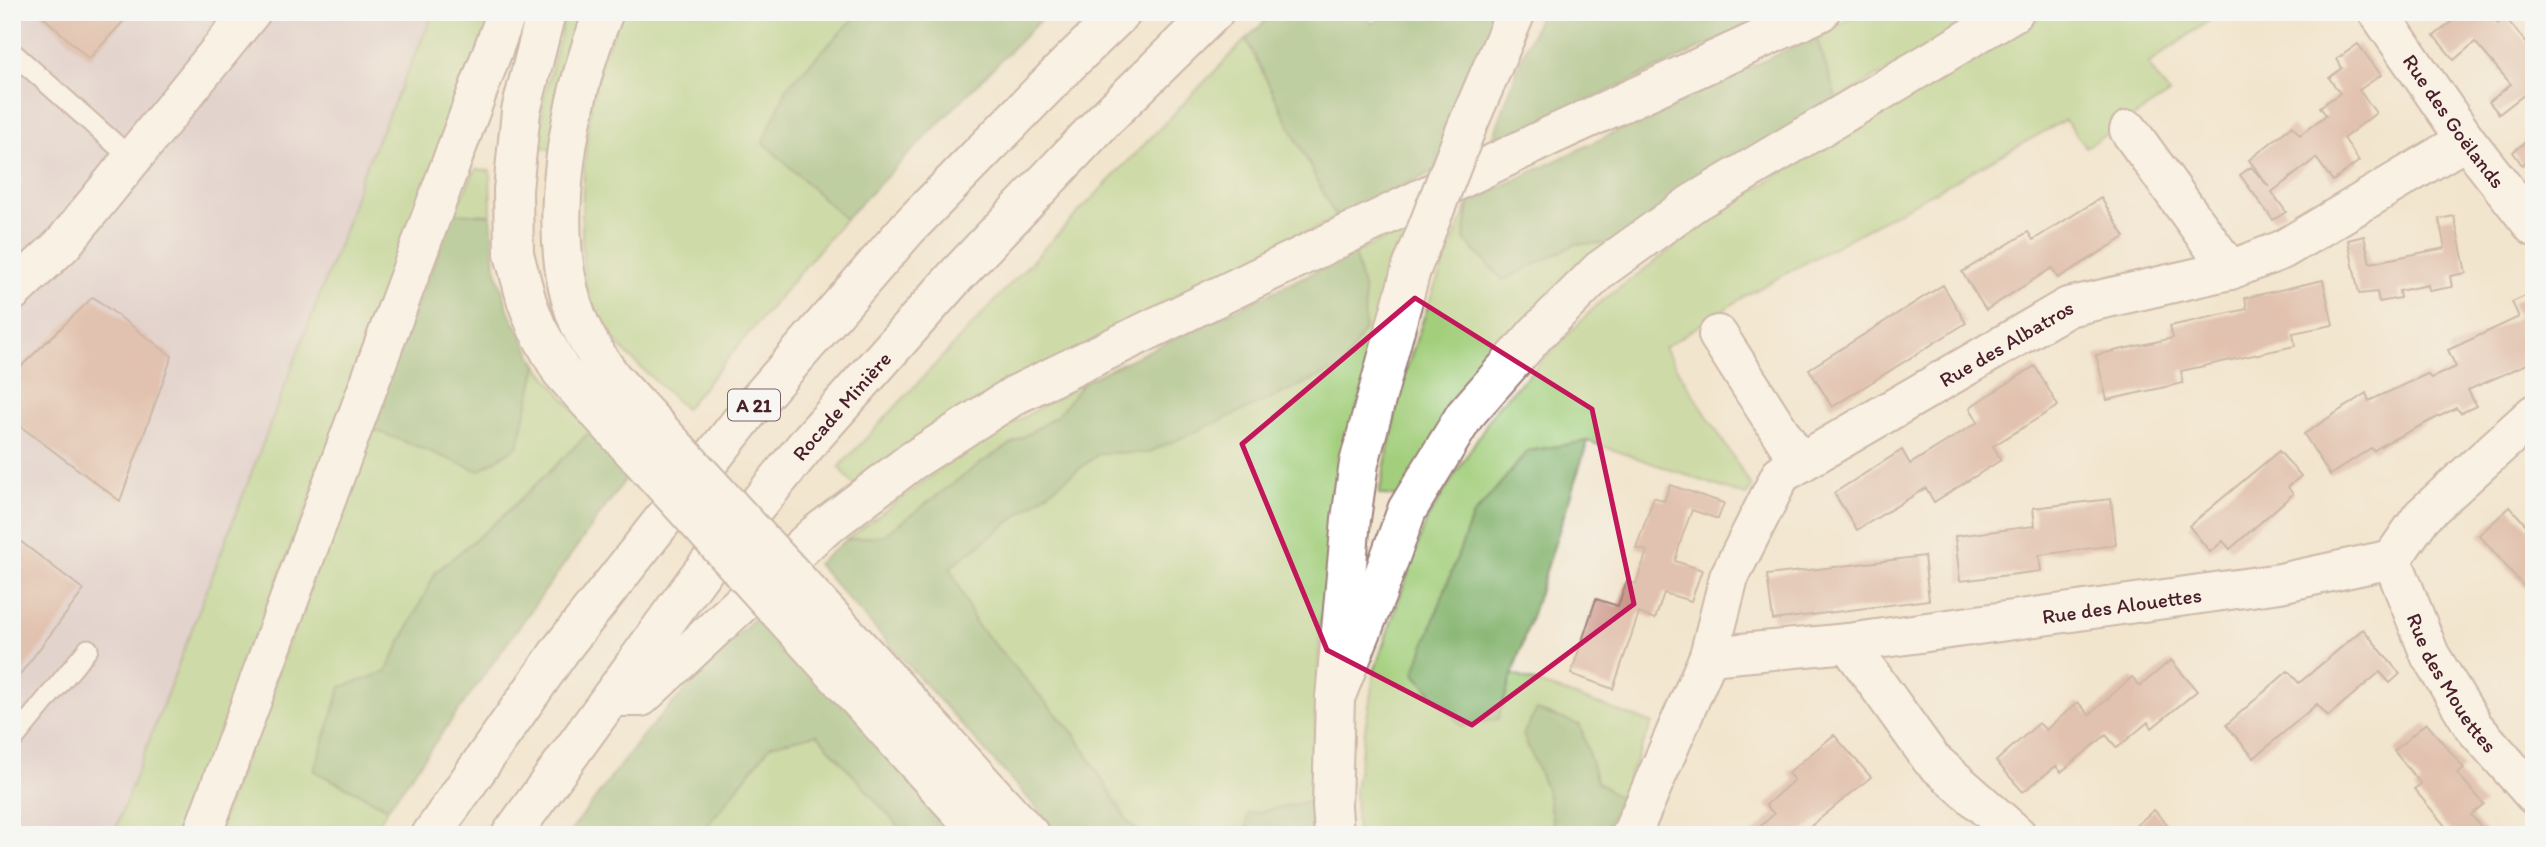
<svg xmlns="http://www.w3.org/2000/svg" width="2546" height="847" font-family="Itim,sans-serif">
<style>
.industrial{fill:#d0bdcc}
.green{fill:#a3cf7c;stroke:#767754;stroke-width:2}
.forest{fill:#82b26c;stroke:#66684c;stroke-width:2}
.building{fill:#cd9689}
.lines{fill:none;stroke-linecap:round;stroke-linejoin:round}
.service-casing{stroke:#9e827c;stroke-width:23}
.minor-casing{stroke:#9e827c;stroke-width:42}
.tertiary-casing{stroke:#9e827c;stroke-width:42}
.motorway-casing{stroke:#9e827c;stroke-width:42}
.service{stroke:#fff;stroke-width:19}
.minor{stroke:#fff;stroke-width:38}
.tertiary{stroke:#fff;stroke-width:38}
.motorway{stroke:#fff;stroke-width:38}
.motorway-bridge-casing{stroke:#9e827c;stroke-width:42;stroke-linecap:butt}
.motorway-bridge{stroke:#fff;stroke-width:38}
.marked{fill:none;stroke:#c2185b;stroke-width:5;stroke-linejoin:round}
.labels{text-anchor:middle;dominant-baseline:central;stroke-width:6;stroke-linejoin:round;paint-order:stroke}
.shield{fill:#f6f6f2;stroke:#7e6067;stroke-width:2}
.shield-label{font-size:19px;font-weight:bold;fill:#4a1f2b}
.street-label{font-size:21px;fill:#4a1f2b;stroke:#f6f6f2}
</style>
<rect width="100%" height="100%" fill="#f6f6f2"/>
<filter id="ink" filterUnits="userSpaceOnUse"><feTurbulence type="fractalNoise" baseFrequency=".0143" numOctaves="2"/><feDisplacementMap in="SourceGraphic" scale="14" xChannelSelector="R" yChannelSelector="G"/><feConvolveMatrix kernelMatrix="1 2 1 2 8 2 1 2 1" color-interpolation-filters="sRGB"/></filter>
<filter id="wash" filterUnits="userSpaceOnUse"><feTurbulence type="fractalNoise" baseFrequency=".00686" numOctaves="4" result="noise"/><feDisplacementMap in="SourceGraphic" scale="28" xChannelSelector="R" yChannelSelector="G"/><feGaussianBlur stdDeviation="1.57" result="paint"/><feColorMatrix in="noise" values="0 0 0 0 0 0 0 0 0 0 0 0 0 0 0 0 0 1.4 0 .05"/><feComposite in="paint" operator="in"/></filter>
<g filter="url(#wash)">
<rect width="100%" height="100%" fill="#f2e5ce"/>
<!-- industrial -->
<path class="industrial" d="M12,12H434L361,177L345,229L113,835H12Z"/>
<!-- green -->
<path class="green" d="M434,12H497L180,835H113L345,229L361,177Z
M566,12H585L552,150L537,146L545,94Z
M620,12H860L788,86L763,142L845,219L685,409C655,379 610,345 592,306C574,268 584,137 593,94C599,66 611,39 620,12Z
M1864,12H1985L1837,100L1816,36Z
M2048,12H2221L2148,64L2169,94L2086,147L2065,120L1745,296L1664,348L1752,487L1746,496L1588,441L1528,451L1498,719L1512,674L1652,723L1620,798L1597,782L1580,725L1523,734L1547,791L1555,835H1357L1355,790L1375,669L1426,521L1497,407L1598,304L1732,204L1869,118Z
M1246,39L1336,218L1053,362L854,486L839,467L1050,242Z
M476,169L490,171L491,215L453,213Z
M1469,202L1464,240L1503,280L1576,244L1622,243L1396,497L1379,494L1402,382L1433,291Z
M1413,226L1342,460L1320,629L1312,801L1249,814L1246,835H1143L1128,822L1075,735L976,624L950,567L1100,453H1148L1364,291L1354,253Z
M537,365L591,431L501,518L436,572L386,672L314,771L388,808L371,835H216L369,428L518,446Z
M1085,381L1057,416L982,462L884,535L846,540L961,454Z
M817,734L906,835H700L771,745Z"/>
<!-- forest -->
<path class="forest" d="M860,12H1048L845,219L763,142L788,86Z
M1275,12H1360L1372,23L1395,12H1499L1435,171L1336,218L1246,39Z
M1541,12H1778L1490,147L1518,67Z
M1816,36L1837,100L1622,243L1576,244L1504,280L1464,240L1469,202Z
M453,213L491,215L495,266L509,312L537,365L518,446L479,471L369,428Z
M1354,253L1364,291L1365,329L1342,367L1147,453H1100L950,567L976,624L1075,735L1128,822L1143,835H1061L817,564L846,540L884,535L982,462L1057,416L1085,381Z
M591,431L630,473L388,808L314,771L341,687L386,672L436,572L501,518Z
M1588,441L1498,719L1462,727L1414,673L1472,517L1528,451Z
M760,612L967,835H906L817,734L771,745L700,835H568L643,735Z
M1537,710L1580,725L1597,782L1620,798L1604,835H1555L1547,791L1523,734Z
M1312,801L1314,835H1246L1248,814Z"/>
<g id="blocks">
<!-- building -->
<path class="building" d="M38,12H132L89,59Z
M2451,12H2488L2498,24L2506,18L2534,52V87L2499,114L2489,102L2511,84L2475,42L2454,60L2434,36L2456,18Z
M2358,44L2381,75L2359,90L2376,113L2344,138L2359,161L2333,181L2316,158L2272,192L2286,212L2273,220L2240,175L2251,167L2269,187L2249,160L2292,126L2300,135L2326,115L2320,107L2340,93L2329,78L2342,68L2337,59Z
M2534,135V155L2522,165L2513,152Z
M2101,198L2125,237L2058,278L2052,268L1986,310L1962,272L2028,232L2033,240Z
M2454,216L2466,273L2450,276L2452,287L2429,291L2428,285L2399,291L2400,298L2379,302L2377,292L2359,294L2348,240L2364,236L2370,263L2445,248L2439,219Z
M2323,280L2333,325L2293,333L2295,346L2181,371L2183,383L2107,400L2096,355L2173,338L2170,326L2247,309L2245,298Z
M1943,285L1966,323L1832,407L1809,369Z
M2534,292V341L2530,343L2534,350V361L2468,390L2476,406L2461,413L2456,408L2388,442L2373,451L2371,448L2330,475L2304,434L2366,393L2369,401L2427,374L2431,378L2456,367L2448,350L2519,317L2512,302Z
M93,297L172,356L120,501L12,420V375Z
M2035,366L2058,406L1993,446L2001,460L1934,502L1926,488L1857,530L1834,493L1902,450L1910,464L1978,422L1970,408L1973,405Z
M2279,451L2301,476L2288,487L2293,494L2230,549L2223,541L2210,552L2189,526Z
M1670,485L1724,503L1718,519L1692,510L1682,537L1675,561L1702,570L1691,601L1664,593L1655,619L1639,613L1613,689L1571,674L1596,599L1618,606L1627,581L1636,584L1647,551L1636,548L1654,497L1664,501Z
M2111,499L2116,545L2039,555L2041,571L1960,581L1955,536L2035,526L2033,508Z
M2510,507L2534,534V598L2479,535Z
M12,535L84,590L12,685Z
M1924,556L1929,600L1773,620L1767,575Z
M2363,629L2400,674L2390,683L2380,672L2328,716L2317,704L2254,758L2226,725L2288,671L2299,683Z
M2171,660L2197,691L2152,728L2148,722L2117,748L2106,735L2061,772L2056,766L2023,792L1996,761L2039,723L2046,730L2078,702L2089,715L2132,677L2140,686Z
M2426,723L2464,768L2457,773L2484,804L2471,815L2488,835H2449L2451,833L2414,789L2421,784L2394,751Z
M1834,735L1871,777L1800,835H1751L1774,814L1766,805L1794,780L1788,773Z
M2154,810L2177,835H2125Z"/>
</g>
</g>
<g filter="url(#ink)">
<use href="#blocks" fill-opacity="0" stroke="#9e827c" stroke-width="2"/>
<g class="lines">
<defs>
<path id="service" d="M12,52L132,159
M12,741L88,649"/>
<g id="minor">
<path id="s1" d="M2378,12L2466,140L2534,227"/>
<path d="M2129,130L2230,270"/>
<path d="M1718,335L1800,463"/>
<path id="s2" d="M2392,559L2430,655L2474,727L2534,795"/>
<path d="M1848,643L1931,759L2017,835"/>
<path id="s3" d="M1709,656L1848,643L2280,583L2392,559L2422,516L2534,414"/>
<path id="s4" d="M1631,835L1709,656L1729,577L1781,474L2068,307L2230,270L2282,250L2466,140"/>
</g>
<path id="tertiary" d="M12,292L62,245L251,12"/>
<g id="motorway">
<path d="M546,12L521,111L513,190L514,254L527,302L537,328L561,371L588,401"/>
<path d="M604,12C569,96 543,233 578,320C587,342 599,360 613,379"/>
<path d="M1466,129L1516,12"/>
<path d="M867,656L1030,835"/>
<path d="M841,680L982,835"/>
<path d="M611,697H641L815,535L912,461L1015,395L1550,136L1820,12"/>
<path d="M1335,698L1376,596L1407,510L1465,415L1537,333L1600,270L1693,203L2014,12"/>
<path d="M202,835L507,12"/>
<path d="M431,835L562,648L749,411L907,229L1070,62L1122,12"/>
<path id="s5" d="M511,835L699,576L812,438L955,277L1104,120L1214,12"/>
<path d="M1334,835L1332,806L1335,698L1351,519L1359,463L1411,270"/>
</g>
</defs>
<!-- service casing -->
<use href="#service" class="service-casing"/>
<!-- minor casing -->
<use href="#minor" class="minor-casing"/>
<!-- tertiary casing -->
<use href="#tertiary" class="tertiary-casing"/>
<!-- motorway casing -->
<use href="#motorway" class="motorway-casing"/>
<!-- service -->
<use href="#service" class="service"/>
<!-- minor -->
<use href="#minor" class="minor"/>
<!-- tertiary -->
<use href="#tertiary" class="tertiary"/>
<!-- motorway -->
<use href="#motorway" class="motorway"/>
<defs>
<path id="motorway-bridge" d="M1411,270L1466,129
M613,379L867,656
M588,401L841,680"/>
</defs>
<!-- motorway-bridge casing -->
<use href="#motorway-bridge" class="motorway-bridge-casing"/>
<!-- motorway-bridge -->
<use href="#motorway-bridge" class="motorway-bridge"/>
</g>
</g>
<!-- marked area -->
<path d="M0 0H2546V847H0ZM1415,298L1592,409L1634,604L1472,725L1327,650L1242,444Z" fill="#f2e5ce" fill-opacity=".55" fill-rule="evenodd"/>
<path class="marked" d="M1415,298L1592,409L1634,604L1472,725L1327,650L1242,444Z"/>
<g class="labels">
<!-- shield labels -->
<rect class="shield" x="728" y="389.5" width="52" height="31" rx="5"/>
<g class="shield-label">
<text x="754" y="405">A 21</text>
</g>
<!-- street labels -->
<g class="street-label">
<text stroke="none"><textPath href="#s1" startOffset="133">Rue des Goëlands</textPath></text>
<text stroke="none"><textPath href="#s4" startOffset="653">Rue des Albatros</textPath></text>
<text stroke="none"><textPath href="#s5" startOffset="542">Rocade Minière</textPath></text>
<text stroke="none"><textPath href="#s3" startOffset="416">Rue des Alouettes</textPath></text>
<text stroke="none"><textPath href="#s2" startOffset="138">Rue des Mouettes</textPath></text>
</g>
</g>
<!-- margin -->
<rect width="2546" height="847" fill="none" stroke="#f6f6f2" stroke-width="42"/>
</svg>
